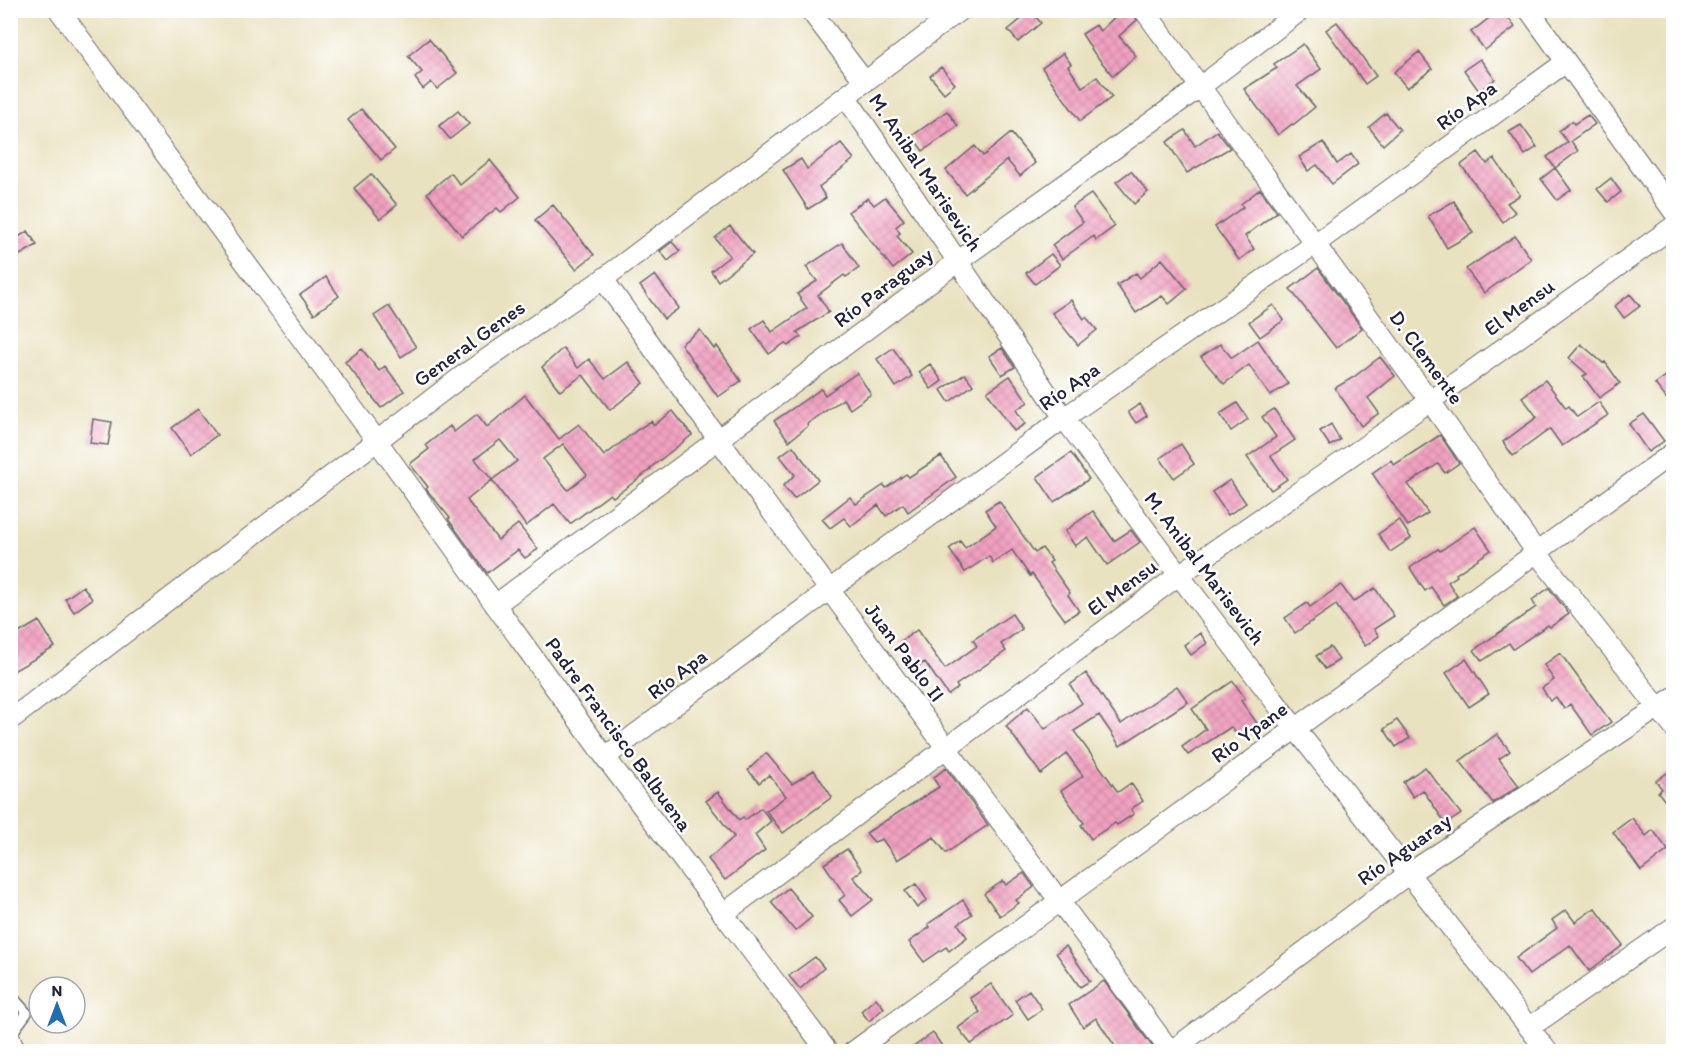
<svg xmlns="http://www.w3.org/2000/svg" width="1684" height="1062" font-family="Itim,sans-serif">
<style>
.building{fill:url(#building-cross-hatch);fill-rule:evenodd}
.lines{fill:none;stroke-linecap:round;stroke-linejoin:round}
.service-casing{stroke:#68656a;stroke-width:12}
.minor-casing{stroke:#68656a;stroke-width:22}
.service{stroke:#fff;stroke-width:9}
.minor{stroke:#fff;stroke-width:20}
.labels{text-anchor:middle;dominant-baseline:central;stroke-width:5;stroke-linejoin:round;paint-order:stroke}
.street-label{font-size:21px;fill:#22223b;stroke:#fff}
</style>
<defs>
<pattern id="building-cross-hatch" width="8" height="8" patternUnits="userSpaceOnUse" patternTransform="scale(1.5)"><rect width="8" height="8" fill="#f1a1c0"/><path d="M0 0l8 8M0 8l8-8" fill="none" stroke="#ce8aa6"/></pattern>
</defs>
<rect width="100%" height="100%" fill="#fff"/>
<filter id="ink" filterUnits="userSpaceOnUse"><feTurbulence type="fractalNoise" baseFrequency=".0167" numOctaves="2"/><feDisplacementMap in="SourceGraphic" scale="12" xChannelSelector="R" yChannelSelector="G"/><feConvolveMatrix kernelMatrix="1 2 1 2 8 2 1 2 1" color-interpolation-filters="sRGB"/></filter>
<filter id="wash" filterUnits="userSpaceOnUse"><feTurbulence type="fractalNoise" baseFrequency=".008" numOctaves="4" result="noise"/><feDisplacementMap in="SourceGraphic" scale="24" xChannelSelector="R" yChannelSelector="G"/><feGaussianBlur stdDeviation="1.35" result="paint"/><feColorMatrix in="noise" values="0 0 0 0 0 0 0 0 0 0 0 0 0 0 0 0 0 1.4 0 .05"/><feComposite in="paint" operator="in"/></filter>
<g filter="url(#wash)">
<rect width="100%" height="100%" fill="#e9e2c0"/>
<g id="blocks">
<!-- building -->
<path class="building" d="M1122,10H1132L1137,20L1119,36L1136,56L1113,76L1094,53L1082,34L1096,25L1100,31Z
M1500,10H1503L1515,27L1485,50L1471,32Z
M1031,11L1041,23L1018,42L1008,30Z
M1337,22L1376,76L1365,84L1326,30Z
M429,39L457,73L437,89L431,82L423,89L415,78L422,72L408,56Z
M1303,44L1321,69L1297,86L1315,107L1293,125L1292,124L1278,135L1244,89L1277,68L1274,64Z
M1419,52L1432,69L1407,88L1394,72Z
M1063,53L1071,64L1068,66L1082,87L1097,77L1112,97L1080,121L1042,68Z
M1480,59L1495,79L1479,91L1464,70Z
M941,67L955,84L944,93L930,76Z
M361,109L395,149L381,160L348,120Z
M458,111L469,124L450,139L439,126Z
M947,111L958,126L923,151L912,136Z
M1386,113L1400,130L1383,145L1369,127Z
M1588,115L1595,124L1571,141L1578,151L1555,168L1547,157L1568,142L1559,131L1572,121L1574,124Z
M1521,125L1537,147L1525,155L1509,132Z
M1185,130L1195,146L1217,131L1230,148L1187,173L1167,142Z
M1011,133L1035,163L1020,176L1007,160L965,194L946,170L975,146L983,156Z
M1323,142L1337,164L1351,154L1358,164L1332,184L1317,165L1308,171L1299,157Z
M841,143L854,159L819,187L826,198L808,209L783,170L801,159L807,169Z
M1478,152L1487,164L1494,158L1520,195L1507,203L1515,212L1503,222L1461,165Z
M490,160L520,197L501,212L497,208L462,236L427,193L451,173L460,185Z
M1555,168L1571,190L1557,200L1541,179Z
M1131,171L1148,192L1134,204L1116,182Z
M371,174L397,205L380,219L354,188Z
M1611,178L1621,192L1608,202L1597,189Z
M1260,189L1277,212L1245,236L1254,249L1239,260L1215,227L1243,207L1241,204Z
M1091,194L1115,226L1096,240L1094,236L1062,259L1052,245L1083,222L1072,207Z
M885,197L904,220L896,227L900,233L897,236L912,254L893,269L848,212L868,198L874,205Z
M1454,201L1473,233L1447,248L1428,216Z
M553,205L594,255L576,269L535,220Z
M730,226L753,254L718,281L711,271L730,256L715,238Z
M28,231L37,245L10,261V242Z
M1515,236L1531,259L1484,293L1466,269Z
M672,242L680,251L668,261L660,251Z
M842,243L859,268L846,277L844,275L818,295L829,312L797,332L801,337L788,346L785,343L769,354L751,329L764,320L772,332L807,308L797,294L817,281L806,267Z
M1051,254L1060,265L1035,284L1026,273Z
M1162,259L1187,289L1169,304L1162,296L1136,313L1117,285L1136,273L1140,278Z
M1318,268L1362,328L1336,348L1290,289Z
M655,275L679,308L664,319L640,286Z
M326,277L339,296L314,314L300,295Z
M1630,294L1640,306L1624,318L1615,306Z
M1071,300L1084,319L1086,317L1097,330L1078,345L1052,313Z
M1273,305L1284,320L1260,337L1249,322Z
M389,306L416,347L401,357L374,316Z
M700,330L714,349L717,346L741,381L718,397L681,344Z
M1258,340L1288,384L1270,396L1249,365L1224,384L1201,357L1220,344L1232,358Z
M1581,344L1603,363L1605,362L1620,383L1599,398L1583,376L1587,374L1569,358Z
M563,348L578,368L589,359L605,379L628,362L644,383L610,410L583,375L560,391L542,367Z
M893,348L912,376L896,387L877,359Z
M1002,348L1015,367L1002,375L989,356Z
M362,349L379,371L385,366L404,391L381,408L345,362Z
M1380,357L1395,376L1368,398L1379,413L1361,426L1335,388L1354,377Z
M930,364L942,381L931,389L919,372Z
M1674,370V408L1655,384Z
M857,373L871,394L850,409L843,399L807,424L808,426L789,441L774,421L821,389L825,395Z
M965,374L973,385L949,402L941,390Z
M1010,376L1028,402L1016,410L1025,424L1014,431L987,392Z
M1545,380L1566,408L1569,406L1577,417L1599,402L1608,415L1562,446L1550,429L1513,456L1503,442L1537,417L1522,397Z
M525,395L559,439L579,424L604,456L637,430L651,421L654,425L673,411L692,435L650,468L651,469L637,480L613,497L610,494L570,524L554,504L526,526L492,480L467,500L469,503L498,540L518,524L538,549L525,558L518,550L487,573L448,519L450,518L426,489L428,487L410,464L429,449L426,445L450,426L454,432L477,414L487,427ZM500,440L517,461L492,480L475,459ZM563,444L587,475L568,490L543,459Z
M1237,403L1248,419L1231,431L1220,414Z
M1140,404L1147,416L1136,423L1128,412Z
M198,409L217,435L191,454L172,428Z
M1274,409L1295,440L1271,456L1287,479L1271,490L1247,457L1276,437L1262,417Z
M1644,414L1664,441L1648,452L1629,424Z
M93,419L112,422L108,445L90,443Z
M1331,424L1340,440L1330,446L1320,431Z
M1440,435L1459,463L1445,473L1438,464L1408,484L1428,513L1408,526L1372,473L1391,460L1394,465Z
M1181,444L1194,464L1174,478L1160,458Z
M793,446L818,480L794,499L783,486L795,475L780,456Z
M1071,453L1089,479L1054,502L1037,477Z
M941,456L956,477L908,512L903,504L886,516L878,505L851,526L844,518L830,528L822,519L850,497L856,504L884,485L886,488L906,474L909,477Z
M1230,480L1246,503L1228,515L1212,492Z
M999,501L1035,553L1042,548L1052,561L1049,563L1070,593L1068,595L1079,611L1065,620L1032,574L1030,576L1012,550L993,563L989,556L965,572L949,549L960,541L965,548L996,526L985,510Z
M1093,511L1114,541L1131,530L1140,542L1107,565L1088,537L1075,546L1065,531Z
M1399,520L1411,538L1390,552L1378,534Z
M1475,527L1491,550L1456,574L1457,576L1448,582L1457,596L1444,605L1431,587L1425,591L1410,568L1438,549L1440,551Z
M1341,585L1353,602L1375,588L1394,616L1374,629L1379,636L1365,646L1336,605L1295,633L1285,618L1307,603L1310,607Z
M83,586L92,599L74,612L65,599Z
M1549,588L1569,614L1550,627L1548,625L1513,649L1509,643L1482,661L1474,650L1536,607L1532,600Z
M1012,614L1022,629L1001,644L1006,651L956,685L958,688L948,695L925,662L915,668L900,642L917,630L945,669L977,646L973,640Z
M39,621L55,647L10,673V638Z
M1200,633L1207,643L1191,655L1184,645Z
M1330,647L1339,660L1325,669L1316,656Z
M1560,653L1611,722L1592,735L1570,704L1564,709L1556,697L1550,701L1542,688L1554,680L1544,665Z
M1466,659L1489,694L1469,707L1446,673Z
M1086,673L1121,724L1177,686L1188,702L1120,746L1099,715L1074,731L1118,792L1131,783L1143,801L1131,809L1134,814L1117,825L1115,823L1091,839L1081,825L1084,823L1061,791L1083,776L1067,754L1041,774L1006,726L1028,707L1045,729L1082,703L1070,685Z
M1233,681L1245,698L1241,701L1257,723L1238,736L1231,727L1188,755L1182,747L1206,729L1192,709Z
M1397,720L1410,738L1396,747L1384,729Z
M1497,734L1510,751L1499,759L1519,786L1493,803L1460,761Z
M766,753L792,784L814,770L832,797L783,833L766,811L786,796L769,775L759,783L748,770Z
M1425,767L1461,814L1446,824L1423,790L1413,797L1403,782Z
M946,768L988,825L946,853L934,837L897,860L882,839L874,842L866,833L939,787L933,778Z
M1674,768V813L1658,792L1662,789L1656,781Z
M718,792L739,820L743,817L745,820L761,808L771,821L755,835L765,850L725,880L708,859L734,837L706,801Z
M1632,818L1646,836L1653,830L1668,850L1641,871L1613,832Z
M847,849L862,870L853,877L873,900L852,916L839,900L845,895L824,864Z
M1024,873L1034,887L1016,900L1019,903L1000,916L984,894L1003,881L1006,885Z
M916,884L927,900L917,908L905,891Z
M788,888L812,917L795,931L771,902Z
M963,900L972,914L958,924L967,937L949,951L946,947L924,962L909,942L930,927L928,924Z
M1595,908L1623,945L1589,971L1570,945L1529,975L1516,958L1557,928L1552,920L1566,910L1575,922Z
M1066,946L1090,981L1080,987L1056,953Z
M815,957L824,968L800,989L789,976Z
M1104,981L1152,1046L1155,1052H1119L1096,1018L1083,1027L1069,1005Z
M991,984L1013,1015L971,1044L958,1028L980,1012L970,998Z
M1029,990L1042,1009L1028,1019L1015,1000Z
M876,998L884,1008L869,1021L861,1011Z
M933,1033L946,1052H906Z"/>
</g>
</g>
<g filter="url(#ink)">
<use href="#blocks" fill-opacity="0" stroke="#68656a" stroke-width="1.5"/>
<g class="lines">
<defs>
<path id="service" d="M10,994L27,1013L13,1032L21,1052"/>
<path id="minor" d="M59,10L377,441L605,757L828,1052
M810,10L865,82
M1144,10L1430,401L1537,553L1674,728
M1529,10L1674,212
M846,97L1064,418L1179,575L1295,728L1548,1052
M603,279L718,439L1171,1052
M495,605L957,262L1200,87L1301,10
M10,720L465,374L603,279L960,10
M605,757L829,590L1064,418L1315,244L1566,62
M723,914L1179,575L1430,401L1674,226
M1529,1028L1674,927
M853,1052L1674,452
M1170,1052L1408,874L1674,697"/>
</defs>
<!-- service casing -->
<use href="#service" class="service-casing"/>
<!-- minor casing -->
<use href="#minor" class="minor-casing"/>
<!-- service -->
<use href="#service" class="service"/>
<!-- minor -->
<use href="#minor" class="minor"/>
</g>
</g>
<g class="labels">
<!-- street labels -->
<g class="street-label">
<text transform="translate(1466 105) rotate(-36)">Río Apa</text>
<text transform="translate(926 172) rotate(56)">M. Anibal Marisevich</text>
<text transform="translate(883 287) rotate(-37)">Río Paraguay</text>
<text transform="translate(1519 307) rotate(-36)">El Mensu</text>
<text transform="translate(469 343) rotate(-36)">General Genes</text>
<text transform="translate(1427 357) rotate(54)">D. Clemente</text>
<text transform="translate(1069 386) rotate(-35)">Río Apa</text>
<text transform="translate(1205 568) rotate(53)">M. Anibal Marisevich</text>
<text transform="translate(1122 587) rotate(-36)">El Mensu</text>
<text transform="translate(905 652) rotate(53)">Juan Pablo II</text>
<text transform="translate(677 674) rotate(-37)">Río Apa</text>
<text transform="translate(1249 732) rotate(-36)">Río Ypane</text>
<text transform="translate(619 734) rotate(54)">Padre Francisco Balbuena</text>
<text transform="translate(1404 849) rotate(-35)">Río Aguaray</text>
</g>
</g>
<!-- margin -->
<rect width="1684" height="1062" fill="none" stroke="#fff" stroke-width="36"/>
<!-- north arrow -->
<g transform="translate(57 1005)"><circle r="28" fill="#ffffff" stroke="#a7a7b1" stroke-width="1.5"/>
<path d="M0-4.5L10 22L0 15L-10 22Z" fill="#1f6fb2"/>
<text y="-9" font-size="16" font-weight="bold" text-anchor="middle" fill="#22223b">N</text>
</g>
</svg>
